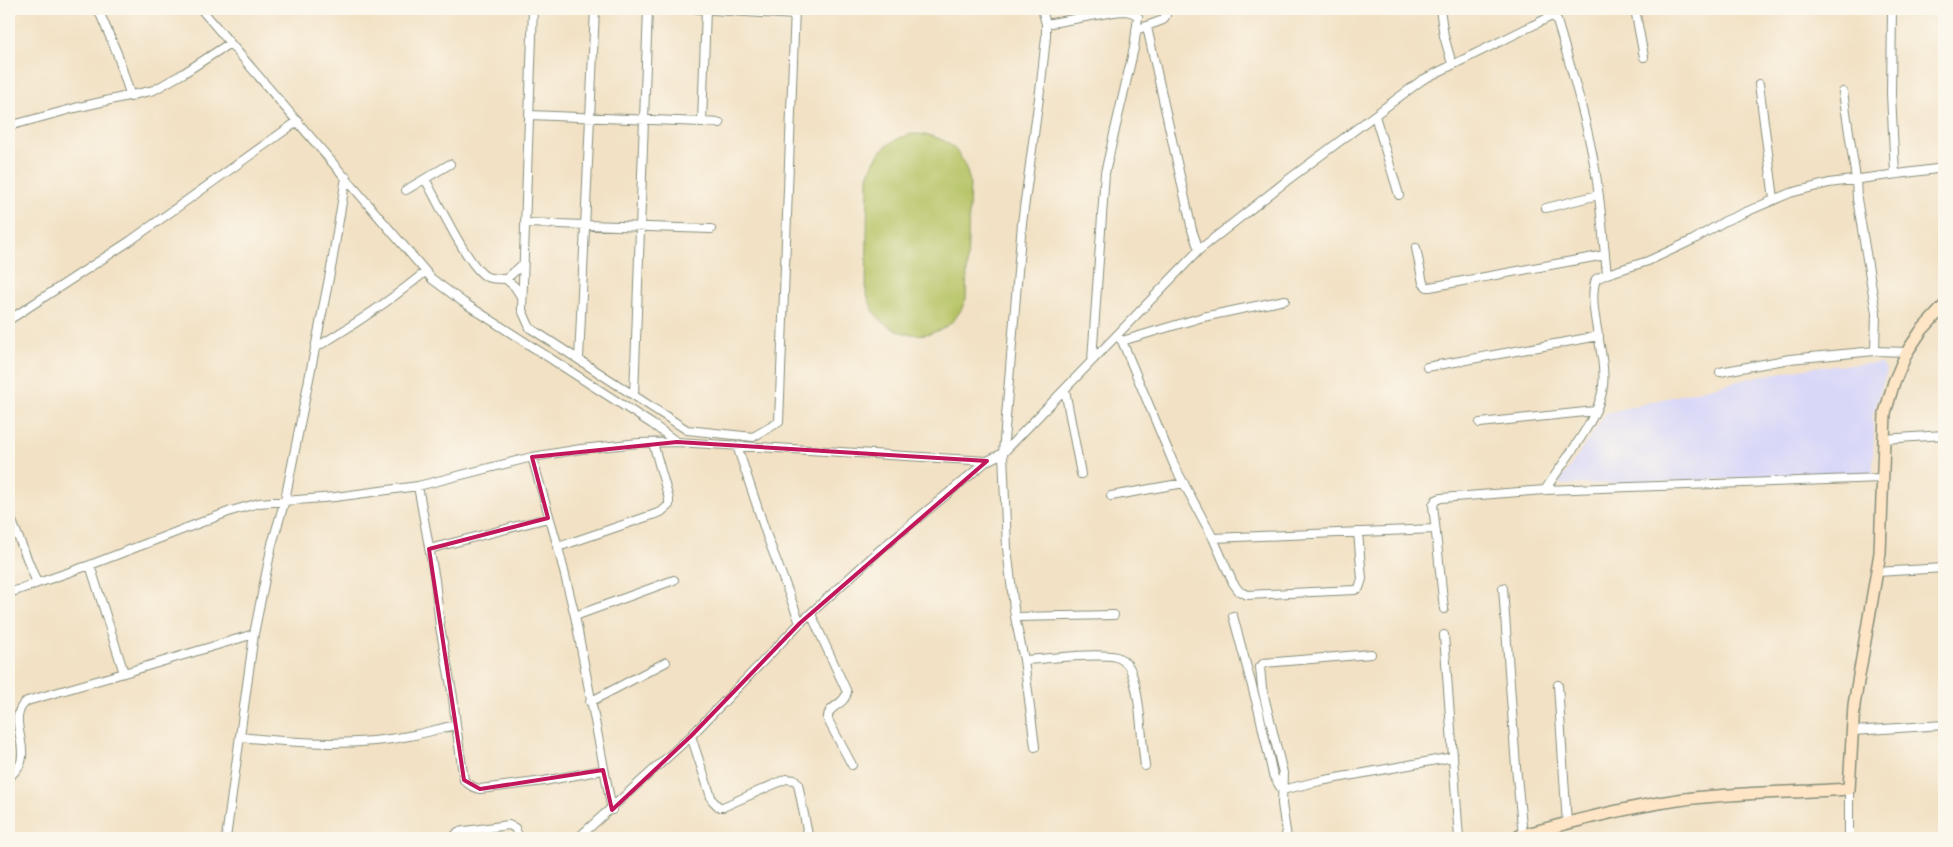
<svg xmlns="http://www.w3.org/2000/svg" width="1953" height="847" font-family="'Comic Neue',sans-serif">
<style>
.built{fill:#d8d7f8}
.green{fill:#b6c264;stroke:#6a804c}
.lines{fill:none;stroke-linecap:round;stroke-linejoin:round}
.street-casing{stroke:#888f7c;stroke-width:10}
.secondary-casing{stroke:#888f7c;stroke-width:14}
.street{stroke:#fff;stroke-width:8}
.secondary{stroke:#fee5c5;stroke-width:11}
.marked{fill:none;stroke:#c2185b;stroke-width:4;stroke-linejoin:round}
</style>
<rect width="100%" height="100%" fill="#fbf7ec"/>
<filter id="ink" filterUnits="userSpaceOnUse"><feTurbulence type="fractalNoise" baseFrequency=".02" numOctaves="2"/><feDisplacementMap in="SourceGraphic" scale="10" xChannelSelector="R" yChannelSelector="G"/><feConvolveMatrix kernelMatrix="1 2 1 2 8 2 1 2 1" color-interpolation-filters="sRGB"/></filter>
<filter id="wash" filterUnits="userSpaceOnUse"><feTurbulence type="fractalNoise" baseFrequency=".0096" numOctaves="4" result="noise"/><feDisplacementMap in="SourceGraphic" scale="20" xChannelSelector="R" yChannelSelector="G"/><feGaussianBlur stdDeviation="1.12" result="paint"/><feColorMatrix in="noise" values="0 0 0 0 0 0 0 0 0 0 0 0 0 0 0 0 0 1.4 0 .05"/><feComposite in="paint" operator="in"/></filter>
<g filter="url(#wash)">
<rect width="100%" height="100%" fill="#f2e1c4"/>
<!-- built -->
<path class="built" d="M1880,363L1887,370L1872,418L1874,424L1873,472L1868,474L1561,485L1559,483L1606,413L1754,377L1813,367Z"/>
<!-- green -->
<path class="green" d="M911,134C946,134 962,148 970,182L966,299C964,303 962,309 959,313C943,339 905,341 883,322C873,314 870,303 866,292L868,176C877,151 886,142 911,134Z"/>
</g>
<g filter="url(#ink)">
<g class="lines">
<defs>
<path id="street" d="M98,9L117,53L131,97
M201,9L432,279L463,302L652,424L677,442L987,461L1003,453L1199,250L1289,179L1422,80L1566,9
M533,9L522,310L530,328L687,430L753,437L779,422L795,9
M697,9L795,15
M1440,9L1444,36L1452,64
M1635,9L1644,57
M1892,9L1891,94L1895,173
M1555,14C1570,65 1586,116 1595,169C1601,203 1603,239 1607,274L1648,261L1693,240L1725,221L1790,193L1829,183L1944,168
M1046,24L1102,14L1101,9
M1147,27L1192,230L1199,250
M1136,30L1163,20L1166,15L1165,9
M1759,84L1774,199
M529,115L702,122L706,9
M1375,116L1399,195
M702,122L720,123
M9,126L75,108L154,90L184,73L230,43
M425,179C436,198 469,269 487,277C493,279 500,279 506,279L523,264
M406,190L450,164
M1546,208L1598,195
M525,223L711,229
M1416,248L1423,283L1427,287H1430L1605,255
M506,279L515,287L522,298
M9,320L130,241L298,121
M1117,336L1122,341L1175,467L1213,538L1233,583L1239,591L1247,595L1355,590L1359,588L1362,579L1358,532
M1122,341L1203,317L1285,300
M315,348C354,325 390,301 425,272
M1875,351L1907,352
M579,359L595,9
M1092,360L1105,173L1134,48L1138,17C1130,7 1113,13 1102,14
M1427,367L1599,336
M1720,372L1790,359L1875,351L1876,313L1857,199L1856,179L1843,92
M1065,390L1081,474
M634,395L648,9
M1480,423L1595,411
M1883,439L1944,435
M737,446L767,536L800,623
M532,457L558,547L575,616L612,810
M1545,490C1563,462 1600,418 1603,386C1607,354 1586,306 1596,279L1607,274
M1111,496L1184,483
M9,514L37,583
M1213,538L1435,529
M558,547L661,512L669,505V499L653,443
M429,549L548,518
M90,565L124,673L254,634
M1877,572L1944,568
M1503,588L1516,767L1523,835
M9,593L90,565L231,511L259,503L335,497L418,486L532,457L581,449L639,443L677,442
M1444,609L1433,505L1436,500L1441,498L1545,490L1882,478
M811,614L847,692C845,706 826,705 828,720L852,765
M575,616L674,580
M1233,616L1259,712L1273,775L1282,790L1320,781L1453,757
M1015,617L1114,615
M1444,635L1459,838
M1024,660C1046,659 1097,652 1117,657C1124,660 1130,666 1132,674C1141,701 1141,737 1145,766
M1558,685L1567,824
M590,702L666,662
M456,725L464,780C469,785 473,788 480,789L544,781L603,770
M1853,731L1944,725
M691,736L712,800L719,807H723L786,779L795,780L798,784L808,835L807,838
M241,737C298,744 358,747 414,735C428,732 442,728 456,725L453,697L440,627L435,580L418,486
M1035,747L1024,660L1015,617L1007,548L1003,453L1022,223L1041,83L1046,37V24L1042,9
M9,778C13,773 19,768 21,762C27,741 7,716 27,701L124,673
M1849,789V838
M226,838L254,634L272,544L285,500L332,263L346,177
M453,838L458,832L509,825L515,828L519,838
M578,838L691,736L800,623L881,549L987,461
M1287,838L1282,804L1283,773L1262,688L1260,667L1264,663L1371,654"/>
<path id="secondary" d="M1512,838C1567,823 1622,808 1678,800C1735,792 1792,793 1849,789L1854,705L1880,553L1885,413L1894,382L1907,352L1921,331L1944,306"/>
</defs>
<!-- street casing -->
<use href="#street" class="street-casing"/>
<!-- secondary casing -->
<use href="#secondary" class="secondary-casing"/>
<!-- street -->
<use href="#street" class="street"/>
<!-- secondary -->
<use href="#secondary" class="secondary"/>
</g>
</g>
<!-- marked area -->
<path class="marked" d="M677,442L987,461L800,623L691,736L612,810L603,770L480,789L464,780L429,549L548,518L532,457Z"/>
<!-- margin -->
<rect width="1953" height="847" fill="none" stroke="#fbf7ec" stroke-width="30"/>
</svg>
